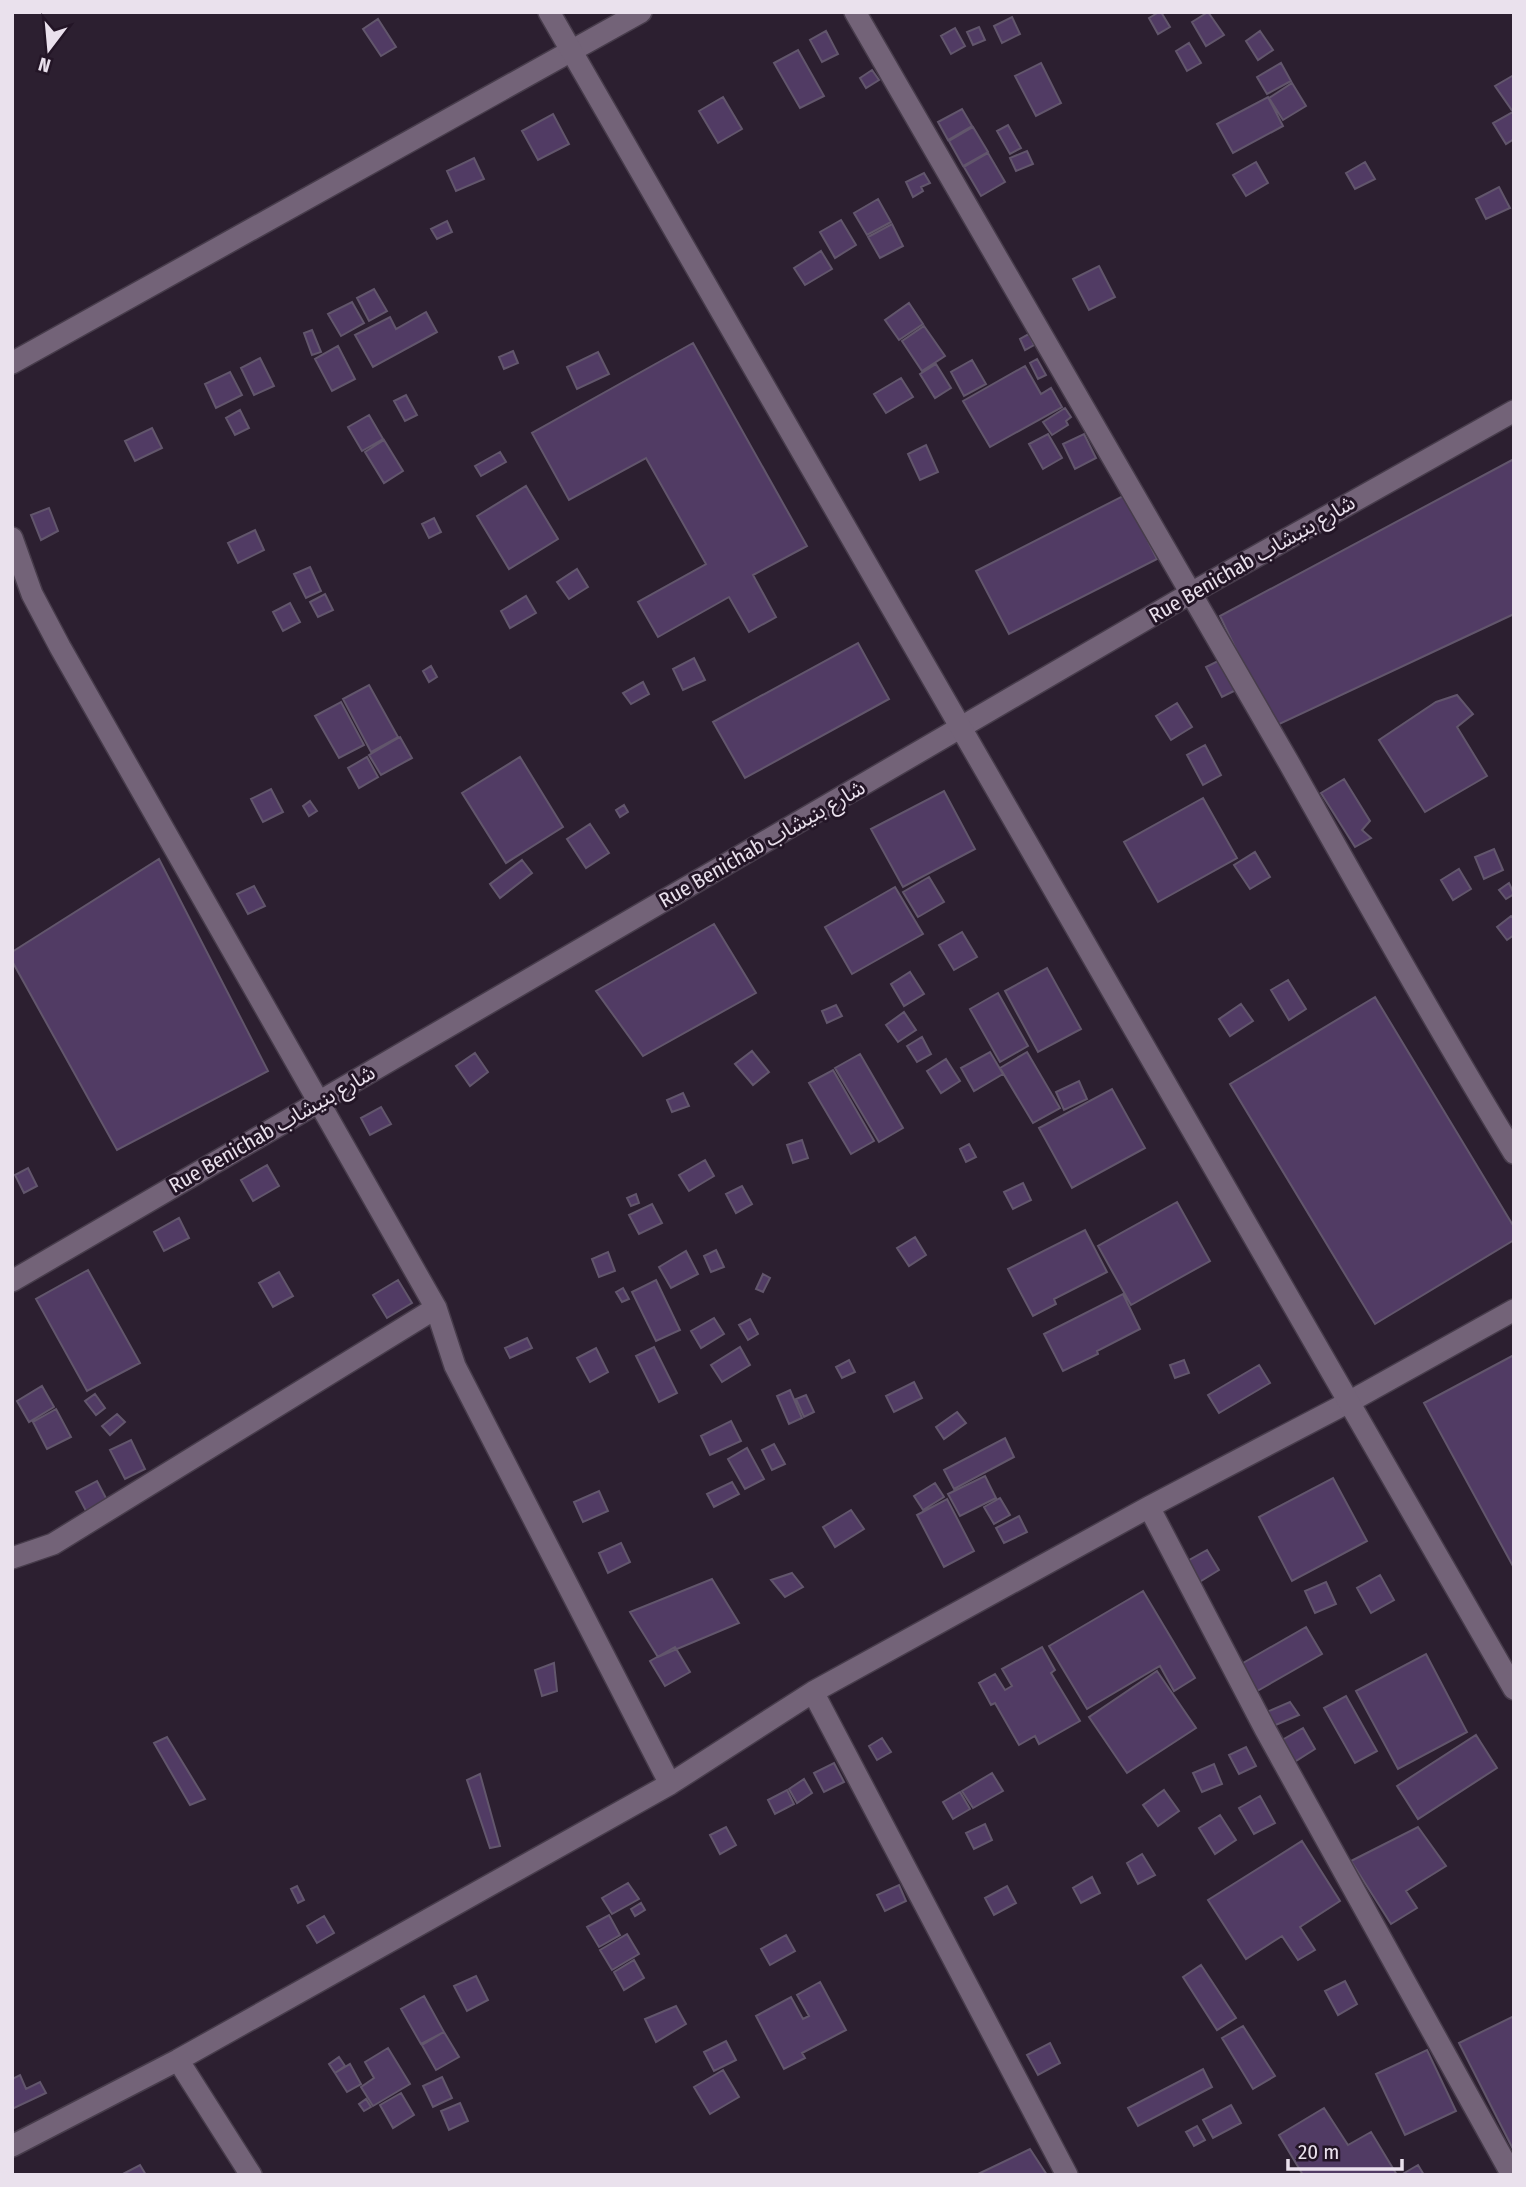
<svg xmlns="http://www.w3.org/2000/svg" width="1526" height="2187" font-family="'Fira Sans Condensed','Noto Sans Arabic',sans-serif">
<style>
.building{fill:#513b64;stroke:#62566c;stroke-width:2}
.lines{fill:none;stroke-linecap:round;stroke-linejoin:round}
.street-casing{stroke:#473c4b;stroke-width:24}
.secondary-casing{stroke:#473c4b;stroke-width:24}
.street{stroke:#736378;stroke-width:21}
.secondary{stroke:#736378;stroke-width:21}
.labels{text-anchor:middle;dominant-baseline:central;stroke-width:6;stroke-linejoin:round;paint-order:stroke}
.street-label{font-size:21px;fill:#eae1ed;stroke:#231526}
</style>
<rect width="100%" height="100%" fill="#2c1f30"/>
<!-- building -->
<path class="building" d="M1159,12H1161L1170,27L1158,34L1149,18Z
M1208,12L1224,35L1206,46L1192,22Z
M1012,17L1020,34L1002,43L994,26Z
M378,19L396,47L381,56L363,29Z
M979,27L985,40L973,45L967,32Z
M955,28L965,46L951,54L941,36Z
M826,31L838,54L822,62L810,40Z
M1260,31L1273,50L1258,60L1246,41Z
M1189,43L1201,63L1187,71L1176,51Z
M798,50L824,96L800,108L774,63Z
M1041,63L1061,103L1036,116L1015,76Z
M1281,63L1291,81L1267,94L1257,77Z
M872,70L879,80L866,88L860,78Z
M1514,75V139L1506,144L1493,123L1513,112L1495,86Z
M1292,83L1306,106L1283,120L1269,98Z
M723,97L742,129L718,143L699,111Z
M1268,97L1283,126L1233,153L1217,124Z
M962,109L972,126L948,140L938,122Z
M553,114L569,144L538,160L522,131Z
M1008,125L1021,148L1010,154L997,131Z
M973,127L988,152L963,166L949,141Z
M1027,151L1033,164L1016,171L1010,158Z
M988,153L1005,182L981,196L964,167Z
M474,158L484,179L456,191L447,171Z
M1256,162L1268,183L1246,196L1233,175Z
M1365,162L1375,179L1355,189L1346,173Z
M924,173L930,183L921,187L923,191L913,197L906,182Z
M1499,187L1510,208L1486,219L1476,199Z
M878,199L891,222L867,235L854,213Z
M841,220L856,245L835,258L820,232Z
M447,221L452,232L437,239L431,229Z
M892,224L903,246L880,258L868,237Z
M821,251L832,269L805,285L794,268Z
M1099,266L1115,297L1089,310L1073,279Z
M374,289L387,311L369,321L357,298Z
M352,302L364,323L341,336L328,314Z
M909,303L923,324L899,340L885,320Z
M426,312L437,332L373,367L355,335L390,317L396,329Z
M924,326L945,356L922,371L902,341Z
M312,330L321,352L312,355L304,333Z
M1029,334L1034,345L1025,350L1020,339Z
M693,343L807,546L753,575L776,617L749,632L729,597L658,637L638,602L706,564L646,458L569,500L532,433Z
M338,346L355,379L332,391L315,359Z
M513,351L518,363L504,369L499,357Z
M598,352L609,374L577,389L567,367Z
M260,358L274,386L254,395L241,368Z
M1037,359L1046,375L1038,379L1030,363Z
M972,360L986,384L964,396L951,372Z
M936,364L951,388L935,398L920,374Z
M1025,366L1041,394L1051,388L1062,407L990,447L963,401Z
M230,372L242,395L216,408L205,384Z
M901,378L913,397L886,413L874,394Z
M406,395L417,415L405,421L394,401Z
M1065,408L1071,417L1066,421L1068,425L1052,435L1043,422Z
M240,410L249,428L235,435L226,418Z
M369,415L383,439L362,451L348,427Z
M152,428L162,448L135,461L125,441Z
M1048,434L1062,458L1043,469L1029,444Z
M1084,434L1096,458L1075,469L1063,444Z
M384,440L403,471L384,483L365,452Z
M926,445L938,472L920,480L908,454Z
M500,452L506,462L481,476L475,466Z
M1514,459V614L1273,727L1220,616Z
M526,486L558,539L509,569L477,516Z
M1125,495L1157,559L1009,634L976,571Z
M49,508L58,531L41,540L31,515Z
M434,518L441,532L429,538L422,524Z
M255,530L264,550L238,563L228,543Z
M310,567L321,591L306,598L294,574Z
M577,569L588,587L569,599L557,582Z
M325,594L333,610L318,617L310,602Z
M526,596L536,613L510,628L501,611Z
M290,603L300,622L283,631L273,612Z
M858,643L889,699L745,778L713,722Z
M694,658L705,680L683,690L673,669Z
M1220,660L1236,690L1222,697L1206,667Z
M431,666L437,677L429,682L423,671Z
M643,682L649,694L631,704L623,693Z
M369,685L398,737L371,752L343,699Z
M1457,695L1473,714L1457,727L1487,776L1425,812L1379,740L1436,702Z
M341,702L364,745L339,758L315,716Z
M1177,703L1192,727L1171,740L1156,716Z
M400,737L412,758L381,775L369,755Z
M1205,745L1221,775L1203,785L1187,755Z
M367,757L378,777L359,788L348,768Z
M520,757L563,827L506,863L462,793Z
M1344,779L1370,821L1362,830L1371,838L1355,847L1321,793Z
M271,789L283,812L263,822L251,799Z
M944,791L975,849L903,887L871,829Z
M1203,798L1237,858L1158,902L1124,842Z
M310,801L317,811L309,816L303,806Z
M624,805L628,812L620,817L616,810Z
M590,824L609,853L586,868L567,839Z
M1494,849L1503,870L1484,879L1475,857Z
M1255,852L1270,877L1250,889L1234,865Z
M159,859L268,1071L117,1150L12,961V952Z
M522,860L532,873L500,898L490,884Z
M1459,869L1471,889L1453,900L1441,880Z
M929,877L944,902L918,917L903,892Z
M1509,883L1514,894L1506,899L1499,890Z
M254,886L265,906L248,914L237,894Z
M895,887L923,934L852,974L825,927Z
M1511,916L1514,919V935L1507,940L1497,927Z
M714,924L756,993L643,1056L596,991Z
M962,932L977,957L954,970L939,945Z
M1047,968L1081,1029L1038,1052L1005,991Z
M910,972L924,994L904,1006L891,984Z
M1288,980L1306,1009L1289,1020L1271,990Z
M998,993L1028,1046L1000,1062L970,1009Z
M1375,997L1514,1227V1240L1375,1324L1230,1084Z
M1241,1004L1253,1021L1230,1036L1219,1019Z
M836,1005L842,1016L827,1023L822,1011Z
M904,1012L916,1030L898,1042L886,1025Z
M922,1037L931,1054L917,1062L907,1046Z
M752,1051L769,1072L753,1085L735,1064Z
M990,1052L1003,1074L974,1091L961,1068Z
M1027,1052L1060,1108L1033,1123L1000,1068Z
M475,1053L488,1072L470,1086L456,1066Z
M860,1054L903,1128L879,1142L835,1068Z
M946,1059L960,1081L941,1093L927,1071Z
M833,1070L874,1141L851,1154L809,1083Z
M1079,1081L1087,1099L1064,1110L1056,1092Z
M1112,1089L1145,1148L1072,1188L1039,1128Z
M683,1093L689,1106L672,1112L667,1100Z
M381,1107L391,1124L370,1135L361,1118Z
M802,1140L808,1158L793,1163L787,1145Z
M969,1144L976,1157L966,1162L960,1149Z
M705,1160L714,1176L689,1191L679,1175Z
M267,1165L279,1186L253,1201L241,1180Z
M28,1168L37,1186L24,1193L15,1175Z
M1023,1183L1031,1200L1013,1209L1004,1192Z
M742,1186L752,1204L736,1213L726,1194Z
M636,1194L639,1203L631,1206L627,1198Z
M1177,1202L1210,1261L1131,1305L1098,1246Z
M652,1204L662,1223L639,1234L629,1215Z
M179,1218L189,1238L164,1251L154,1232Z
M1085,1230L1107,1272L1054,1299L1056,1304L1033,1316L1008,1269Z
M915,1237L926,1255L909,1266L897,1248Z
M716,1250L724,1267L711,1272L704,1256Z
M686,1251L698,1274L671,1288L659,1267Z
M608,1252L615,1271L599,1277L592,1259Z
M88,1270L140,1363L87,1391L36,1299Z
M279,1272L293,1296L273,1307L259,1283Z
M763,1274L770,1278L763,1292L756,1289Z
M398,1280L412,1303L387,1318L373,1295Z
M656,1280L680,1330L656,1341L632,1292Z
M623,1288L629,1299L622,1302L616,1292Z
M1123,1294L1140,1329L1097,1351L1098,1354L1063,1371L1044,1334Z
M714,1318L724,1334L701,1348L691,1331Z
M750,1319L758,1334L748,1340L739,1325Z
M527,1338L532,1348L510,1358L505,1348Z
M654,1347L677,1393L659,1402L636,1356Z
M740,1347L750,1365L722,1382L711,1365Z
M596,1348L608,1372L590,1382L577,1358Z
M1514,1355V1568L1424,1403Z
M849,1360L855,1372L842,1378L836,1367Z
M1184,1360L1189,1373L1175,1378L1170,1365Z
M1259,1365L1270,1383L1219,1413L1208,1395Z
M914,1382L922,1398L894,1412L886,1396Z
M42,1386L54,1407L29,1422L17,1401Z
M790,1390L802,1418L789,1424L777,1396Z
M95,1394L105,1408L96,1415L85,1401Z
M806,1395L814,1412L804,1417L796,1399Z
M56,1409L71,1437L47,1449L33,1422Z
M957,1412L966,1423L944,1439L936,1427Z
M117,1414L125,1422L110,1435L102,1426Z
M731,1421L741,1441L710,1455L701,1436Z
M1005,1438L1014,1457L954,1489L944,1470Z
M131,1440L145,1469L125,1479L110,1450Z
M774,1444L785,1464L772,1470L762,1450Z
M747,1448L764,1479L745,1489L728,1459Z
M985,1476L996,1498L960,1516L948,1494Z
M1333,1478L1367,1541L1292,1581L1259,1517Z
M97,1481L107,1500L86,1511L76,1492Z
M732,1482L739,1494L714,1507L707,1494Z
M935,1483L944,1497L923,1510L914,1496Z
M599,1491L608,1511L583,1522L574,1502Z
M1000,1498L1010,1515L994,1524L984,1507Z
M947,1499L974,1551L944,1567L917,1515Z
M851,1510L864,1529L835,1547L823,1527Z
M1019,1516L1027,1532L1004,1543L996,1528Z
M621,1543L630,1562L608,1573L599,1553Z
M1207,1550L1219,1570L1196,1584L1184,1563Z
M792,1573L803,1587L785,1597L771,1580Z
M1380,1575L1394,1600L1371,1613L1357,1588Z
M712,1579L739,1623L658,1657L630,1612Z
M1326,1582L1336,1604L1315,1613L1305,1591Z
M1143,1591L1195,1678L1174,1691L1160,1666L1087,1709L1049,1646Z
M1306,1627L1322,1654L1252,1694L1236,1667Z
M675,1647L690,1672L665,1686L650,1661Z
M1042,1647L1055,1670L1051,1673L1080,1721L1039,1744L1035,1736L1019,1745L995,1703L991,1705L979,1683L995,1674L1005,1690L1012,1686L1002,1669Z
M1426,1654L1467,1732L1398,1769L1356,1691Z
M554,1663L557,1691L542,1696L535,1670Z
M1157,1671L1196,1728L1127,1773L1089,1717Z
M1346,1696L1377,1751L1355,1763L1324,1708Z
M1290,1702L1299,1715L1271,1727L1262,1714Z
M1303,1728L1315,1749L1288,1766L1275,1744Z
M1476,1735L1497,1768L1418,1819L1397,1786Z
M167,1737L205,1799L190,1805L154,1743Z
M882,1738L891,1752L877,1760L869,1746Z
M1246,1747L1256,1766L1239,1774L1229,1755Z
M834,1763L844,1782L824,1792L814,1773Z
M1214,1764L1222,1784L1202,1792L1193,1773Z
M992,1773L1003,1791L973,1808L962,1791Z
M480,1774L500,1846L490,1848L467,1780Z
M804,1779L812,1793L797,1803L789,1789Z
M787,1790L794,1804L775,1814L768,1800Z
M1164,1790L1179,1811L1158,1826L1143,1805Z
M960,1792L970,1809L953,1819L943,1802Z
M1260,1796L1275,1823L1254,1834L1239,1808Z
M1220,1815L1236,1840L1215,1854L1199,1828Z
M985,1824L992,1840L974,1849L966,1833Z
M726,1827L736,1845L720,1854L710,1835Z
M1418,1827L1446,1866L1406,1891L1417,1908L1391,1924L1351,1861Z
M1302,1841L1340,1901L1300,1927L1315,1950L1298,1960L1282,1936L1246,1959L1208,1900Z
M1142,1854L1155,1875L1138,1884L1127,1863Z
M1092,1877L1100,1893L1081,1903L1073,1888Z
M628,1883L639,1899L612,1914L602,1898Z
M899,1885L906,1901L885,1911L877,1895Z
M297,1886L304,1900L298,1903L291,1889Z
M1007,1886L1016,1903L994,1915L985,1898Z
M641,1903L645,1910L635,1916L631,1909Z
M609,1915L620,1935L599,1947L587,1927Z
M324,1916L334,1933L317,1943L307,1926Z
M627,1934L639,1954L612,1970L600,1950Z
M786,1935L795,1951L770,1965L761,1949Z
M634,1960L644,1978L624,1990L614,1972Z
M1201,1965L1236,2018L1217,2030L1183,1977Z
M476,1976L488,2000L467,2011L454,1986Z
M1345,1981L1357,2004L1338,2015L1325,1991Z
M820,1982L846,2030L802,2053L805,2058L784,2069L756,2016L791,1997L803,2019L809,2016L797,1995Z
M424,1996L444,2032L421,2044L401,2009Z
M676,2006L686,2024L656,2042L645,2019Z
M1514,2016V2151L1459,2043Z
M1243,2026L1275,2076L1253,2089L1222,2038Z
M444,2032L459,2057L436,2070L422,2045Z
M726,2041L736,2060L714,2071L704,2052Z
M1050,2043L1060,2063L1038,2075L1027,2055Z
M388,2048L410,2084L373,2106L361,2087L374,2078L365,2062Z
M1427,2050L1456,2111L1405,2135L1376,2074Z
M339,2057L345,2066L335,2073L329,2064Z
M350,2064L361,2084L347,2092L335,2073Z
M1203,2069L1212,2087L1138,2126L1128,2108Z
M723,2070L739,2097L710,2114L694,2087Z
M20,2075L26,2089L40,2082L46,2093L12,2109V2079Z
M442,2077L452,2098L433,2107L423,2086Z
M401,2093L414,2115L393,2128L380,2105Z
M366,2099L371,2107L364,2111L359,2104Z
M460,2103L468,2121L449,2130L441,2111Z
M1231,2105L1241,2123L1213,2138L1203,2120Z
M1324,2108L1348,2145L1371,2132L1397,2175H1303L1279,2135Z
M1197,2126L1205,2140L1194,2146L1186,2132Z
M1030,2149L1047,2175H976Z
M140,2165L146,2175H121Z
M1418,2165L1424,2175H1401Z"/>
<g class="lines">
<defs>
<path id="street" d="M855,12C1001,262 1146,512 1289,763C1363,894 1436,1025 1514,1153
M12,363L641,12
M12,538L32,594L60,647L436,1308L455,1366L670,1784
M12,1281L1191,593L1514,411
M1149,1507L1265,1729L1512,2175
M12,1558L53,1544L436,1308
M813,1692L1067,2175
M178,2060L251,2175
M12,2146L178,2060L670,1784L813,1692L1149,1507L1349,1402L1514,1310"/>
<path id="secondary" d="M549,12L1514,1689"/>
</defs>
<!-- street casing -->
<use href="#street" class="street-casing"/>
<!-- secondary casing -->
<use href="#secondary" class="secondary-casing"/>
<!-- street -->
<use href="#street" class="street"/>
<!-- secondary -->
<use href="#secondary" class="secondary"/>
</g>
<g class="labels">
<!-- street labels -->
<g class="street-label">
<text transform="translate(1252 559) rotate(-30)">Rue Benichab شارع بنيشاب</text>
<text transform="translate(762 844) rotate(-30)">Rue Benichab شارع بنيشاب</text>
<text transform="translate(272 1129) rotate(-30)">Rue Benichab شارع بنيشاب</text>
</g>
</g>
<!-- border -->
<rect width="1526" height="2187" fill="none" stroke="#eae1ed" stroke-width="28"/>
<!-- north arrow -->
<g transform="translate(49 49) rotate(196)" stroke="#231526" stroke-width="5" paint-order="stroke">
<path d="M0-5L12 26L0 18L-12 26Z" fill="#eae1ed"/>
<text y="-10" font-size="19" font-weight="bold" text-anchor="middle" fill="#eae1ed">N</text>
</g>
<!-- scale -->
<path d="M1288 2159v10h114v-10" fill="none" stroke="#eae1ed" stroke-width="3.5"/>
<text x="1298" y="2159" font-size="21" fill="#eae1ed" stroke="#231526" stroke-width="5" paint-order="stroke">20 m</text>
</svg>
